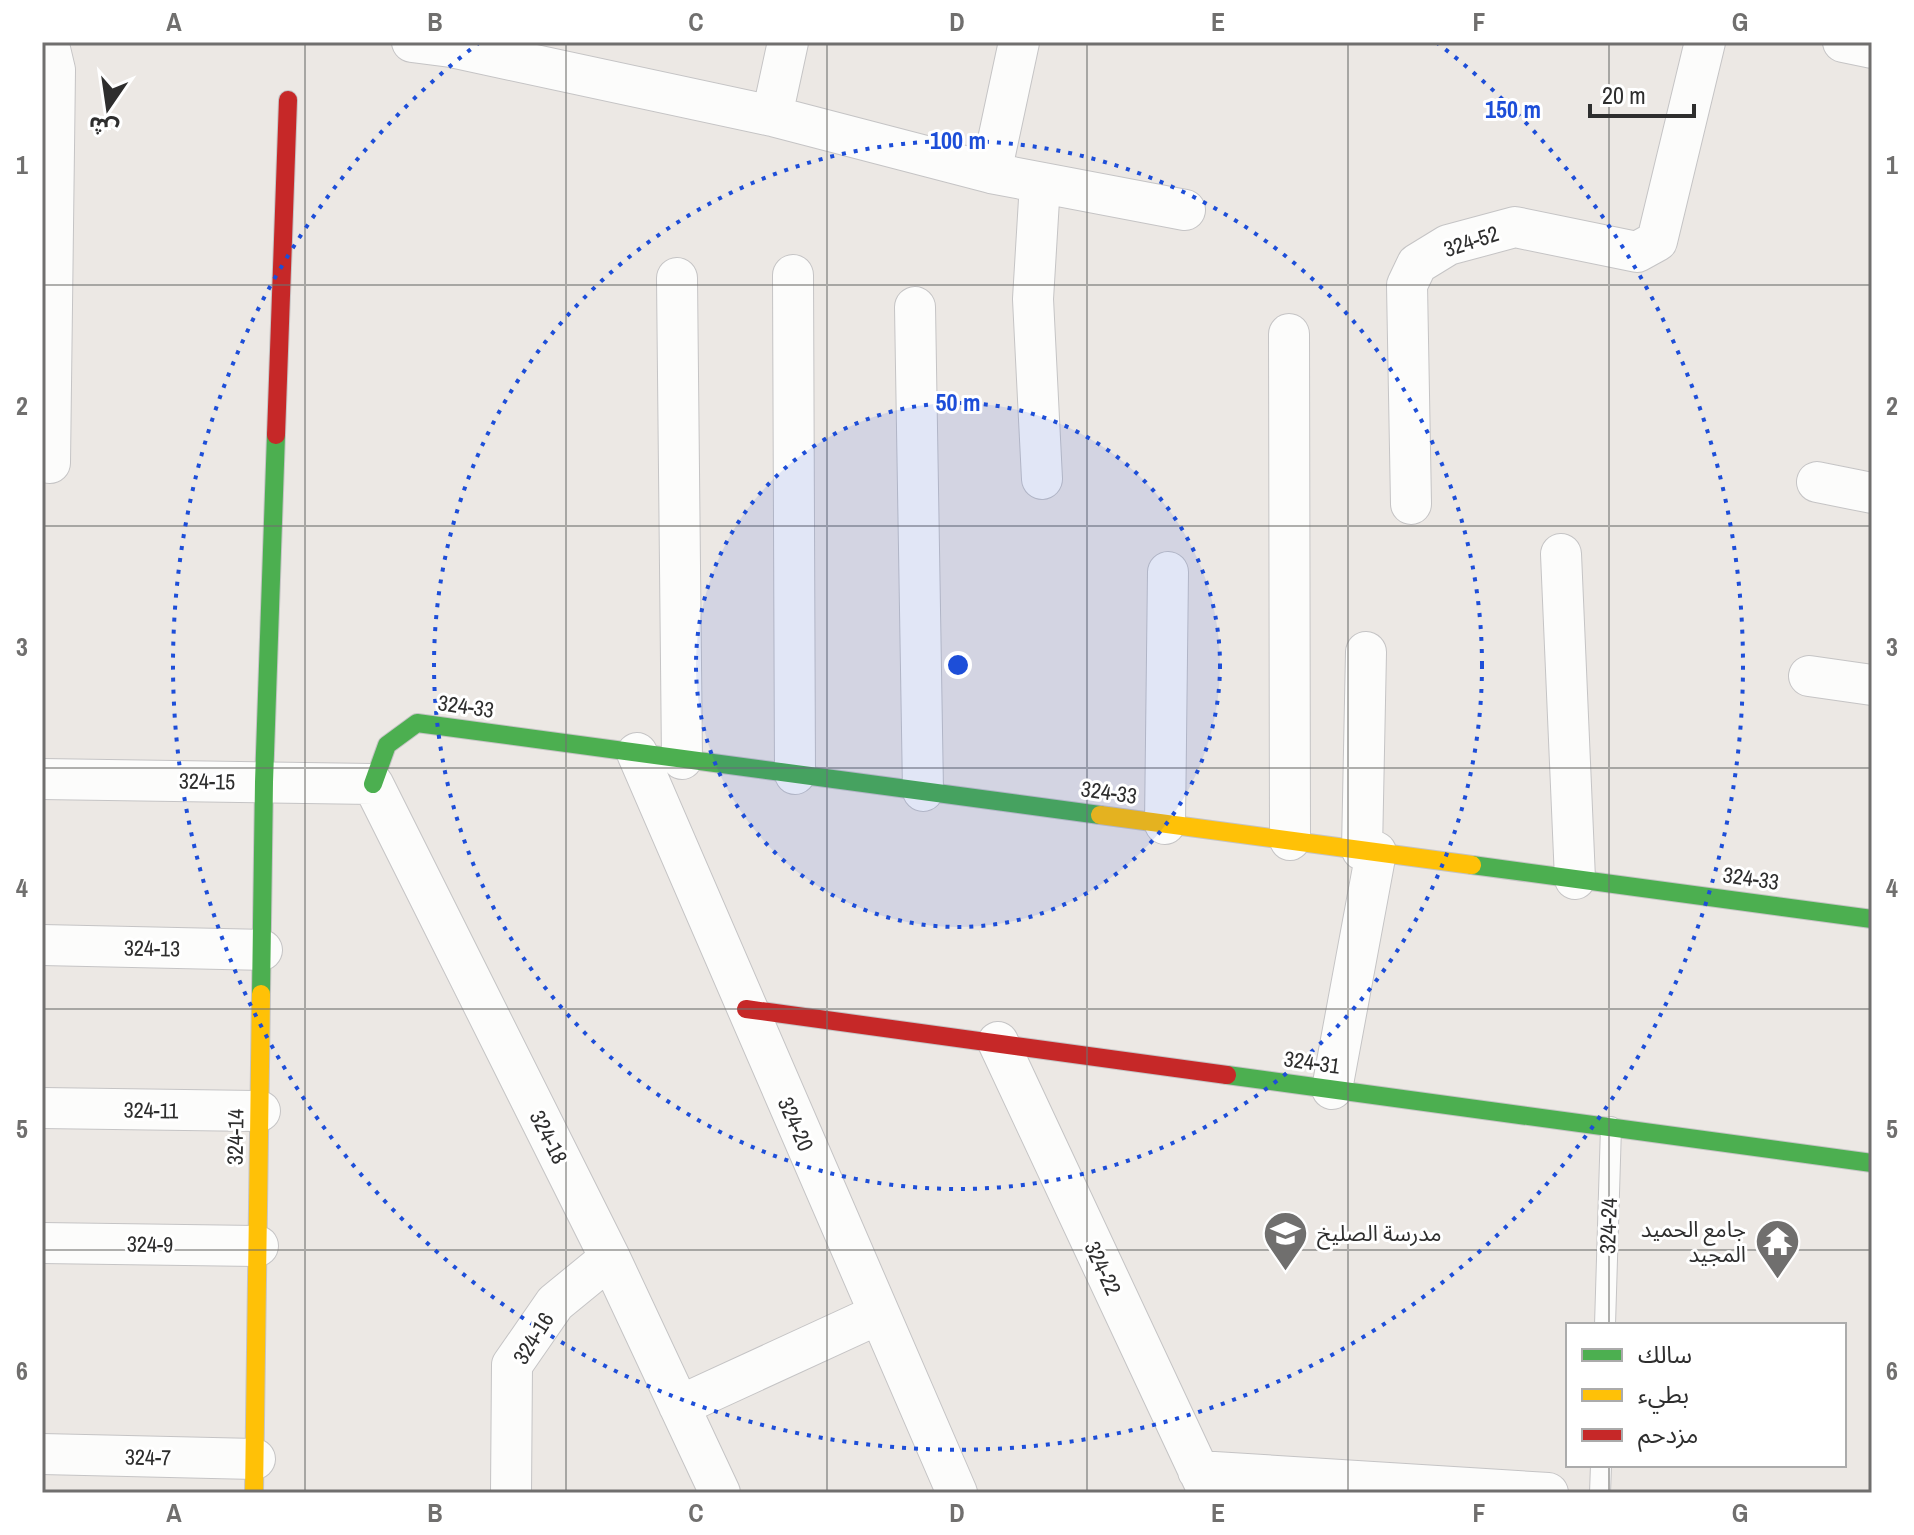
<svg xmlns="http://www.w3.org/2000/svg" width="1914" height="1535" font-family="'Archivo Narrow','Noto Sans Arabic',sans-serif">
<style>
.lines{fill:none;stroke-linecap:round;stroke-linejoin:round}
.lane-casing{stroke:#c5c4c5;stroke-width:22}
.street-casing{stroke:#c5c4c5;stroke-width:42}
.fast-casing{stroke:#c5c4c5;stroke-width:20}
.slow-casing{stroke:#c5c4c5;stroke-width:20}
.jam-casing{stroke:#c5c4c5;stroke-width:20}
.lane{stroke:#fcfcfb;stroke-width:20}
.street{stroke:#fcfcfb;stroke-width:40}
.fast{stroke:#4caf50;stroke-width:18}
.slow{stroke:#ffc107;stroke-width:18}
.jam{stroke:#c62828;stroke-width:18}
.grid{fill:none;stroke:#706f6e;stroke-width:2;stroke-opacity:0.55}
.ring{fill:none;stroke:#1d4ed8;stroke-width:4;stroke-dasharray:4 8}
.labels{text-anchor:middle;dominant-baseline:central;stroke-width:6;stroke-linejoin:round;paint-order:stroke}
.street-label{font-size:22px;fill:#2e2e2e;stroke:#fff}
.poi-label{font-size:22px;fill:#2e2e2e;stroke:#fff;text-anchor:end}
.centre{fill:#1d4ed8;stroke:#fff;stroke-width:4}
.ring-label{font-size:24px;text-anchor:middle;font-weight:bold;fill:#1d4ed8;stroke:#fff;stroke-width:6;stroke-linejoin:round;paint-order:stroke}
.neatline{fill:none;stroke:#706f6e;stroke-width:3}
.grid-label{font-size:26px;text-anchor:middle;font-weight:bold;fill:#706f6e}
</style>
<rect width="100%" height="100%" fill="#ece8e4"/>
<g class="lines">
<defs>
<path id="lane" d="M1605,1325L1611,1127
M1600,1493L1601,1465"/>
<path id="street" d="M412,42L451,47L772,116L991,173L1185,210
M1843,42L1872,48
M42,47L50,49L55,70L50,463
M772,116L788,42
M991,173L1019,42
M1040,183L1033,299L1042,479
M793,275L795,774
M677,278L682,759
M915,307L923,791
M1289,334L1290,840
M1817,482L1872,493
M1411,504L1407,285L1417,264L1448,245L1515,227L1637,252L1657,241L1705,42
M1561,554L1575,879
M1809,676L1872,685
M637,753L957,1493
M42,779L373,784L610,1258L720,1493
M1165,824L1168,572
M1362,850L1366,652
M42,945L262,950
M998,1042L1209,1493
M1332,1089L1376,852
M42,1108L260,1111
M42,1243L258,1246
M679,1406L879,1314
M42,1454L255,1459
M1198,1471L1548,1493
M511,1493L512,1365L555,1303L610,1258"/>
<path id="fast" d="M373,784L387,745L417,723L1100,815
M1472,865L1872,919
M261,994L264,782L276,435
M1227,1075L1872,1163"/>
<path id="slow" d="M1100,815L1472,865
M254,1493L261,994"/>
<path id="jam" d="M276,435L288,100
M746,1009L1227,1075"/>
</defs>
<!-- lane casing -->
<use href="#lane" class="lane-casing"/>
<!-- street casing -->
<use href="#street" class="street-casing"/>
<!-- fast casing -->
<use href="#fast" class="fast-casing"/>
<!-- slow casing -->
<use href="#slow" class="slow-casing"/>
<!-- jam casing -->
<use href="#jam" class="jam-casing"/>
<!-- lane -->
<use href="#lane" class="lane"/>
<!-- street -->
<use href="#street" class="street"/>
<!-- fast -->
<use href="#fast" class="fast"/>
<!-- slow -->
<use href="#slow" class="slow"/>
<!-- jam -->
<use href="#jam" class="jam"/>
</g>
<!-- grid -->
<path class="grid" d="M305,42V1493M566,42V1493M827,42V1493M1087,42V1493M1348,42V1493M1609,42V1325M42,285H1872M42,526H1872M42,768H1872M42,1009H1872M42,1250H1872M1609,1465V1493"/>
<!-- distance rings -->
<circle cx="958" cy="665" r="262" fill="#1d4ed8" fill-opacity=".12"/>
<g class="ring">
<circle cx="958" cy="665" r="262"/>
<circle cx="958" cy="665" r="524"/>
<path d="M1436 42A785 785 0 1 1 480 42"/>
</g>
<!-- icons -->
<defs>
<symbol id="school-pin" viewBox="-11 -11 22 30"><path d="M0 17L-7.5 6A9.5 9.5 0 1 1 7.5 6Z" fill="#706f6e" stroke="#fff"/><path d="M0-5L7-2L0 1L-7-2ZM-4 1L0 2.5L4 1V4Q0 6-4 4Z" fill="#fff"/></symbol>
<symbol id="temple-pin" viewBox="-11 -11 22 30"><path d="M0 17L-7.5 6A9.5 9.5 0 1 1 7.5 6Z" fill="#706f6e" stroke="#fff"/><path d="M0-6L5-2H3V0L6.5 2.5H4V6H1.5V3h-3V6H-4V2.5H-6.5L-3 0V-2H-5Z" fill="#fff"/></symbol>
</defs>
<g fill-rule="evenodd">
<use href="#school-pin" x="1260" y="1208" width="51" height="69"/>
<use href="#temple-pin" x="1752" y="1216" width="51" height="69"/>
</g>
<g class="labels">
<!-- street labels -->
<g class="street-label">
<text transform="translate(1471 241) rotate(-18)">324-52</text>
<text transform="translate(466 706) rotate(8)">324-33</text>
<text transform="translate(207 781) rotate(1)">324-15</text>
<text transform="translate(1109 792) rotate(8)">324-33</text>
<text transform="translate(1751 878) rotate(8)">324-33</text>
<text transform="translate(152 948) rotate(1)">324-13</text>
<text transform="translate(1312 1062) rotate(8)">324-31</text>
<text transform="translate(151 1110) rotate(1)">324-11</text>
<text transform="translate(796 1124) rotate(66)">324-20</text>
<text transform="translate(235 1137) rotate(-89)">324-14</text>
<text transform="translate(549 1137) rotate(63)">324-18</text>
<text transform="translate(1608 1226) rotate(-88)">324-24</text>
<text transform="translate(150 1244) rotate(1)">324-9</text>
<text transform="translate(1103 1268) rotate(65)">324-22</text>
<text transform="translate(533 1338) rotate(-58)">324-16</text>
<text transform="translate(148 1457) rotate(1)">324-7</text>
</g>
<!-- poi labels -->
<g class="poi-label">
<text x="1746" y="1229">جامع الحميد<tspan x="1746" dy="25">المجيد</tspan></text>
<text x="1317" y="1233" text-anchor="start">مدرسة الصليخ</text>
</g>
</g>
<circle cx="958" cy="665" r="12" class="centre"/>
<g class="ring-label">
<text x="1513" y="118">150 m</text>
<text x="958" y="149">100 m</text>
<text x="958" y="411">50 m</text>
</g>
<!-- border -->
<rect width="1914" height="1535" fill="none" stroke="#ffffff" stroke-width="88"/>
<!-- legend -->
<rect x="1566" y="1323" width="280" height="144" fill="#ffffff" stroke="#ababab" stroke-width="2"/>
<rect x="1582" y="1349" width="40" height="12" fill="#4caf50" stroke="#ababab" stroke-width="2"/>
<text x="1638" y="1363" font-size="24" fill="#2e2e2e">سالك</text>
<rect x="1582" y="1389" width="40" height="12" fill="#ffc107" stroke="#ababab" stroke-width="2"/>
<text x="1638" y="1403" font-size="24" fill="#2e2e2e">بطيء</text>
<rect x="1582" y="1429" width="40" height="12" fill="#c62828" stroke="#ababab" stroke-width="2"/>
<text x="1638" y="1443" font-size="24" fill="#2e2e2e">مزدحم</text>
<!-- north arrow -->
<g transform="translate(108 108) rotate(193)" stroke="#ffffff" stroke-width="6" paint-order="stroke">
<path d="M0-6L14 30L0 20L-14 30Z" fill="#2e2e2e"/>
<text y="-12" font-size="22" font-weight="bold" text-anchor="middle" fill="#2e2e2e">ش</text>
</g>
<!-- scale -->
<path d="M1590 104v12h104v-12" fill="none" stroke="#2e2e2e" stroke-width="4"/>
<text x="1602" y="104" font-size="24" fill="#2e2e2e" stroke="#ffffff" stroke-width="6" paint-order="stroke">20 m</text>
<rect x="44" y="44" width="1826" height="1447" class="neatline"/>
<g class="grid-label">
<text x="174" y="31">A</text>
<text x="435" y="31">B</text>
<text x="696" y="31">C</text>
<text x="957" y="31">D</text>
<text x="1218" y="31">E</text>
<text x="1479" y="31">F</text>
<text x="1740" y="31">G</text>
<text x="22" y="174">1</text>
<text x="1892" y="174">1</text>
<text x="22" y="415">2</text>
<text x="1892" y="415">2</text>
<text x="22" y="656">3</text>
<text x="1892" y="656">3</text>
<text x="22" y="897">4</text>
<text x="1892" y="897">4</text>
<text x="22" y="1138">5</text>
<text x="1892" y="1138">5</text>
<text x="22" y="1380">6</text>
<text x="1892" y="1380">6</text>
<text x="174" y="1522">A</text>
<text x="435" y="1522">B</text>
<text x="696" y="1522">C</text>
<text x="957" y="1522">D</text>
<text x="1218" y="1522">E</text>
<text x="1479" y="1522">F</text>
<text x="1740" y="1522">G</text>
</g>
</svg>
